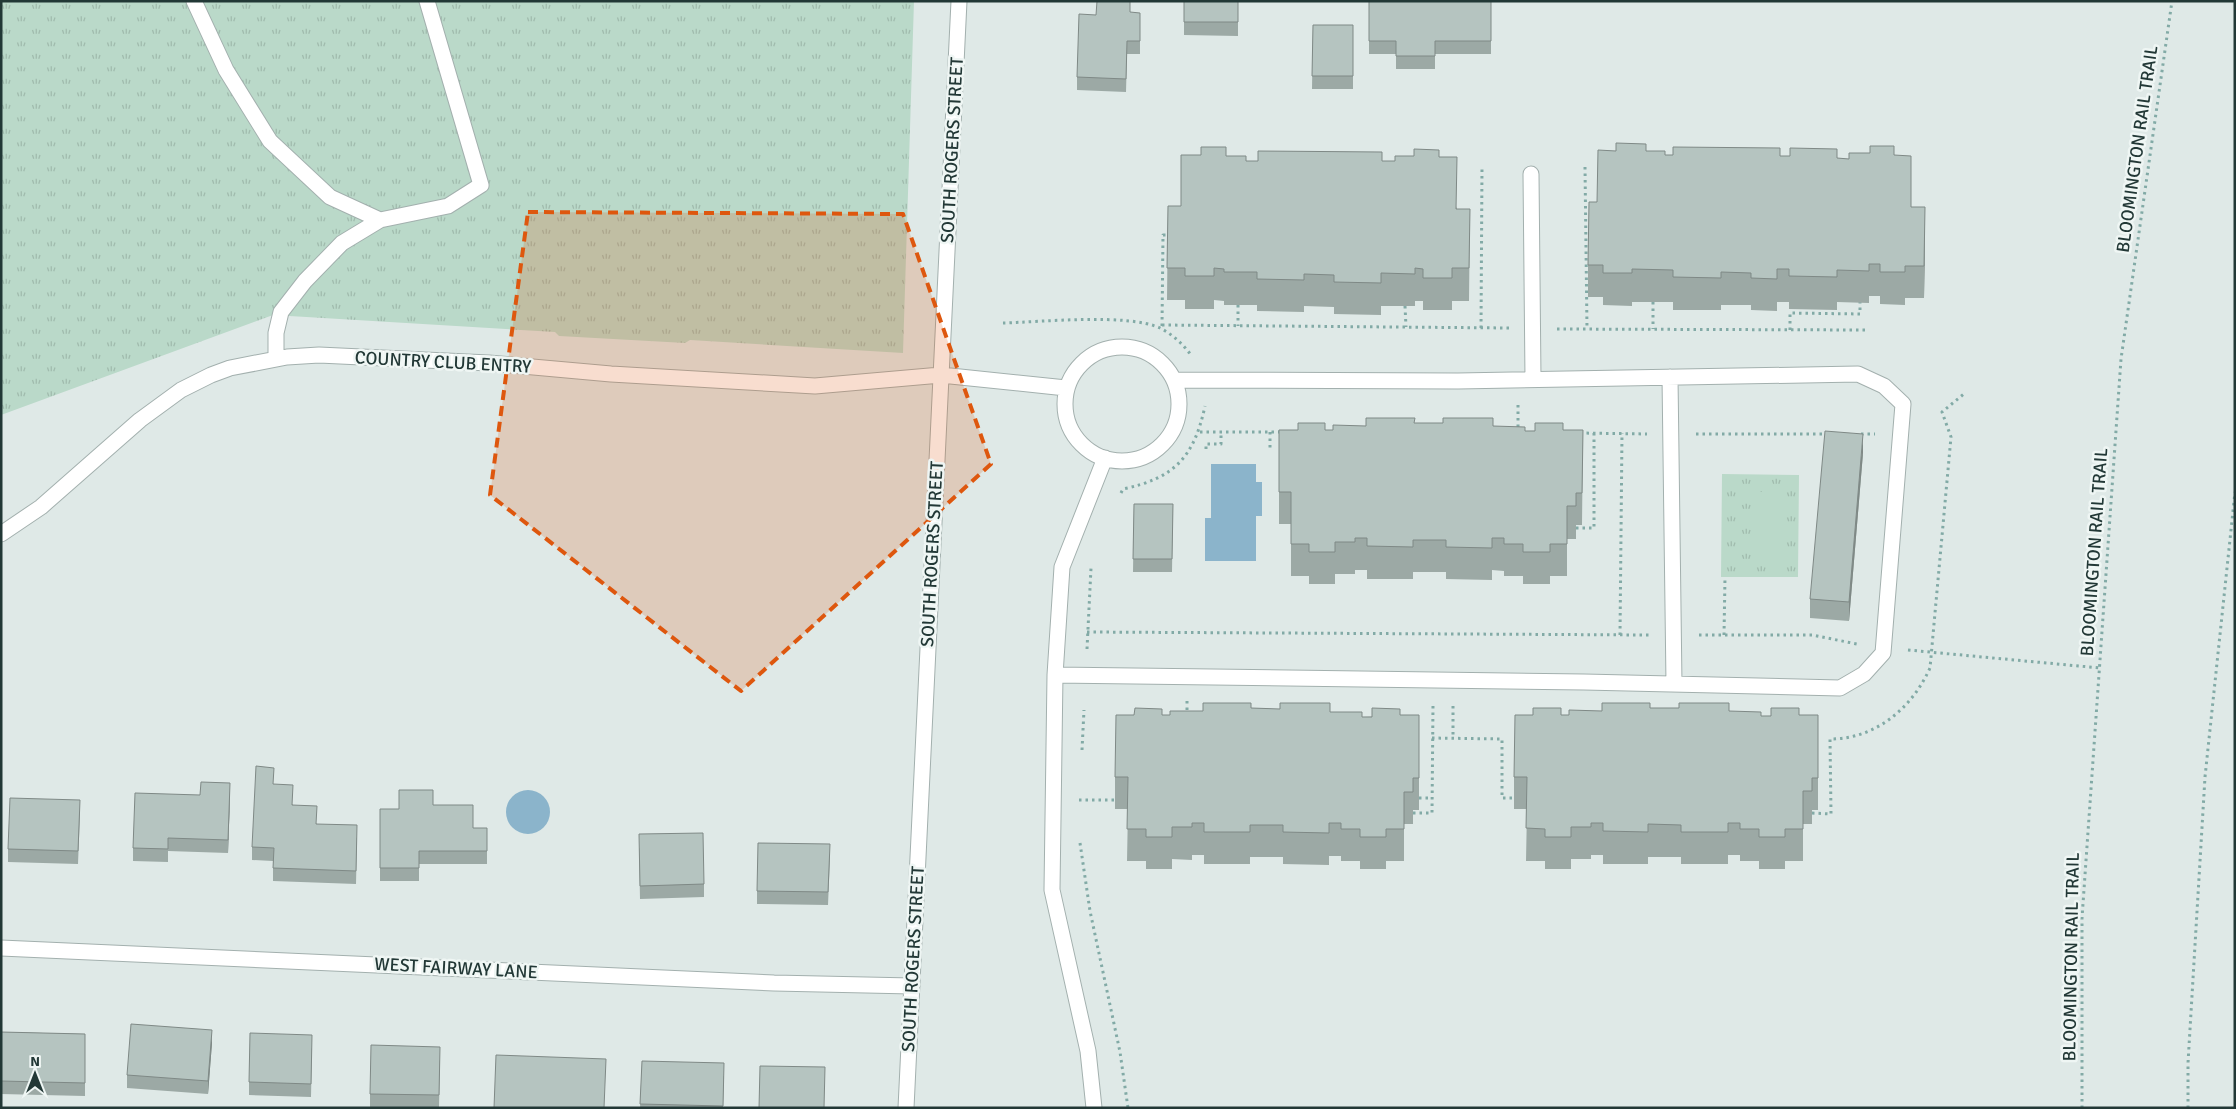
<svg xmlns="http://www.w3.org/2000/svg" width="2236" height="1109" font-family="Signika,sans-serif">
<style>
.grass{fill:url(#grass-tufts)}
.garden{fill:#bad9c9}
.water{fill:#8bb4cb}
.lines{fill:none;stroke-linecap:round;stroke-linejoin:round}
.minor-casing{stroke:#a3b0ae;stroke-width:17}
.path{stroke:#82aaa6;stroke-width:3;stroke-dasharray:2.5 4;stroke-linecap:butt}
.minor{stroke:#fff;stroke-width:15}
.wall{fill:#9ca9a5}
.shaded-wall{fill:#7f8986}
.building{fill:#b5c4c0;stroke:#7f8986}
.marked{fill:#de570e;fill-opacity:0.2;stroke:#de570e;stroke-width:4;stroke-dasharray:10 6;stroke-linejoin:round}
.labels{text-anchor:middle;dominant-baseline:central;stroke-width:5;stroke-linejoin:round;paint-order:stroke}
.street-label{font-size:18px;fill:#223836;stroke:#eff6f4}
</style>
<defs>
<pattern id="grass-tufts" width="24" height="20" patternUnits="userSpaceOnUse" patternTransform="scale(1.25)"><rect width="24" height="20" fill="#bad9c9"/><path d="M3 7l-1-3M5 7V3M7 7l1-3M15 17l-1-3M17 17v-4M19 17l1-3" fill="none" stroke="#a0bbad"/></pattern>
</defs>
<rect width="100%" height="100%" fill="#dfe9e7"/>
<!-- grass -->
<path class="grass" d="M1,1H914L903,353L690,340L685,343L559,336L555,332L273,315L1,415Z
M1722,474L1799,475L1798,577H1721Z"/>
<!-- garden -->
<path class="garden" d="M1752,492H1784V560H1752Z"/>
<!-- water -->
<path class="water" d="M1211,464H1256V482H1262V516H1256V561H1205V518H1211Z
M506 812a22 22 0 1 1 44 0a22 22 0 1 1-44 0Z"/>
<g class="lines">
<defs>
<path id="minor" d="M194,1L226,70L270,141L330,197L380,220
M1531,174L1533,379
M1065 404a57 57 0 1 1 114 0a57 57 0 1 1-114 0Z
M276,358V333L281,312L305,281L342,243L380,220L448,206L481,185L427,1
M1670,377L1674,684
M1,534L41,507L140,420L181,390L211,375L230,368L287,357L319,355L489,363L611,374L815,386L941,375L1066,388
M1055,675L1584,682L1840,688L1864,674L1883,653L1903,404L1884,386L1858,374L1458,381L1174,380
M1,948L774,983L912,986
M906,1108L959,1
M1094,1108L1088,1051L1052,890L1055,675L1062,567L1105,458"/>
</defs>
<!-- minor casing -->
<use href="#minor" class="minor-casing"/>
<!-- path -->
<path class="path" d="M1585,167L1587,329
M1653,302V329
M1238,305V326
M1405,306L1406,327
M1003,323C1041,322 1128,313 1160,328C1172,334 1183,344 1191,355
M1162,325L1509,328
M1162,326L1163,235H1171
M1481,328L1482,166
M1557,329L1866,330
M1790,330V313L1860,314V302
M1518,405V431
M1200,432H1282
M1270,432V449
M1580,433L1647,434
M1696,434H1827
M1861,434H1875
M1206,449V444H1221V432
M1121,493L1123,489C1175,478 1194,457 1205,406
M1576,528H1594V433
M1087,632L1649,635
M1620,635L1622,433
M1699,635H1812L1857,644
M1724,635L1725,577
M1087,649L1091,568
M1908,650L2100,668
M1187,701V715
M1453,706V738
M1432,738L1502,739V798H1515
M1082,750L1084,710
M1419,798H1432
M1079,800H1115
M1413,813H1432L1433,705
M1812,813L1831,814L1830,739C1876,739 1912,708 1930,668L1951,437L1942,412L1965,393
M1080,843L1090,911L1120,1052L1128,1108
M2082,1108V918L2121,359L2172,1
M2188,1108V1063L2205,777L2235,492"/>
<!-- minor -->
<use href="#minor" class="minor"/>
</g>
<!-- wall -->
<path class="wall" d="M1184,1H1238V36L1184,35Z
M1369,1H1491V54H1435V69H1396V54H1369Z
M1130,12L1140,26V54H1127L1126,92L1077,90V77L1096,15Z
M1313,25H1353V89H1312Z
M1646,151L1665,155L1780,156L1849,159L1894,155L1911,207L1925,239L1924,298H1905V305L1880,304V296H1869V303L1837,302V310L1789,309V302H1777V311L1751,310V305H1721V310H1673V302H1632V306L1603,305V297H1588V265L1597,202Z
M1226,156L1246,161H1395L1414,156L1439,157L1457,209H1470L1469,301H1452V310H1423V301H1415V306H1381V315L1334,314V307L1304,306V312L1257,311V305H1224V301L1214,300V309H1185V300H1167L1168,206H1181Z
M1415,423L1493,426L1525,431L1583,430L1582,525H1576V539H1567V576H1550V584H1523V576H1504V571L1492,570V580L1446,579V572H1413V579H1367V570H1355V574H1335V584H1309V576H1291V524H1279V492L1325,430H1333L1366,426Z
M1863,453L1849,621L1810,618V599Z
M1134,504H1173L1172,572H1133Z
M1251,708L1330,712L1362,717L1419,715V810H1413V824H1404V861H1386V869H1360V861H1341V856H1329V865L1283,864V857H1250V864H1204V855H1192V860L1172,859V869H1146V861H1127L1128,809H1115V777L1162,715H1170L1203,711Z
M1650,708L1729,711L1761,716L1818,715V810H1812V824H1803V861H1785V869H1759V861H1740V855H1728V864H1681V857H1648V864H1603V855H1591V859H1571V869H1545V861H1526L1527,809H1514V777L1561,715H1569L1602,711Z
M274,784L293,805L317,824L357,838L356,884L273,881V861L252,860V847Z
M230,796L228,853L168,851V862L133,861V848Z
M433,805L473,828H487V864H419V881H380V809H399Z
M80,813L78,864L8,862V849Z
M639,848L704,884V897L640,899Z
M830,857L828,905L757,904V891Z
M1,1032L85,1034V1096L1,1094Z
M212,1043L208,1094L127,1088V1075Z
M312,1048L311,1097L249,1095V1082Z
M440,1060L439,1108L370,1107V1094Z
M642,1061L724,1076L723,1108H640Z"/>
<!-- shaded-wall -->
<path class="shaded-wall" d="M1925,207V239L1924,298V266Z
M1863,434V453L1849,621V602Z
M230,783V796L228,853V840Z
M212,1030V1043L208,1094V1081Z"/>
<!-- building -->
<path class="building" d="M1097,1H1130V12L1140,13V41H1127L1126,79L1077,77L1079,14L1096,15Z
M1184,1H1238V22H1184Z
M1369,1H1491V41H1435V56H1396V41H1369Z
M1313,25H1353V76H1312Z
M1616,143L1646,144V151H1665V155H1673V147L1780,148V156H1790V148L1837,149V158L1849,159V153H1870V146H1894V155L1911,156V207H1925L1924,266H1905V272H1880V264H1869V271L1837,270V277L1789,276V269H1777V279L1751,278V273L1721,272V278L1673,277V270L1632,269V273H1603V265H1588L1589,202H1597L1598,150L1616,151Z
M1201,147H1226V156H1246V161H1258V151L1382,152V161H1395V156H1414V149L1439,150V157H1457L1456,209H1470L1469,268H1452V278H1423V269L1415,268V274L1381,273V283L1334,282V275L1304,274V280L1257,279V272H1224V269L1214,268V276H1185V268H1167L1168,206H1181V155H1201Z
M1366,418H1415L1414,423H1443V418H1493V426L1525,427V431H1535V423H1563V430H1583L1582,493H1576V506H1567V544H1550V552H1523V544H1504V538H1492V548L1446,547V540H1413V547L1367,546V538H1355V542H1335V552H1309V544H1291V492H1279V430H1298V423H1325V430H1333V425L1366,426Z
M1825,431L1863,434L1849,602L1810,599Z
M1134,504H1173L1172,559H1133Z
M1203,703H1251V708L1280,709V703H1330V712H1362V717H1372V708L1400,709V715H1419V778H1413V792H1404V829H1386V837H1360V829H1341V823H1329V833L1283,832V825H1250V832H1204V823H1192V827H1172V837H1146V829H1127L1128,777H1115L1116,715H1134L1135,708L1162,709V715H1170V711H1203Z
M1602,703H1650V708H1679V703H1729V711L1761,712V716H1771V708H1799V715H1818V778H1812V791H1803V829H1785V837H1759V829H1740V823H1728V832H1681V825L1648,824V832L1603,831V823H1591V827H1571V837H1545V829L1526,828L1527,777H1514L1515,715H1533V708H1561V715H1569V710L1602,711Z
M256,766L274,768L273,784L293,785L292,805L317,806L316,824L357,825L356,871L273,868L274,848L252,847Z
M201,782L230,783L228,840L168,838V849L133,848L135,793L200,795Z
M399,790H433V805H473V828H487V851H419V868H380V809H399Z
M10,798L80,800L78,851L8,849Z
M703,833L704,884L640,886L639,834Z
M758,843L830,844L828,892L757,891Z
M131,1024L212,1030L208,1081L127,1075Z
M1,1032L85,1034V1083L1,1081Z
M250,1033L312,1035L311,1084L249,1082Z
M371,1045L440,1047L439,1095L370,1094Z
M496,1055L606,1059L604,1108H494Z
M642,1061L724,1063L723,1106L640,1104Z
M760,1066L825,1067L824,1108H759Z"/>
<!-- marked area -->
<path class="marked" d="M528,212L903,214L991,464L741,691L490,495Z"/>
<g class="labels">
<!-- street labels -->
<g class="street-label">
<text transform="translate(2137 149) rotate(-82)">BLOOMINGTON RAIL TRAIL</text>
<text transform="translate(952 150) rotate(-87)">SOUTH ROGERS STREET</text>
<text transform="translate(443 362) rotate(3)">COUNTRY CLUB ENTRY</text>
<text transform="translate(2094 552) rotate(-86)">BLOOMINGTON RAIL TRAIL</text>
<text transform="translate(932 554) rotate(-87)">SOUTH ROGERS STREET</text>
<text transform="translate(2071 957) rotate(-89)">BLOOMINGTON RAIL TRAIL</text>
<text transform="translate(913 959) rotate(-87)">SOUTH ROGERS STREET</text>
<text transform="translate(456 968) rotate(3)">WEST FAIRWAY LANE</text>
</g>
</g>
<!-- border -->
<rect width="2236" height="1109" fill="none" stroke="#223836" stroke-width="5"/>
<!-- north arrow -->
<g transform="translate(35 1074)" stroke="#eff6f4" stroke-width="4" paint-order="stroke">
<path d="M0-4L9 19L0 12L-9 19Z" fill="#223836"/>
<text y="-8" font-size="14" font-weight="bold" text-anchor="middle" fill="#223836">N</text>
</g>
</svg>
